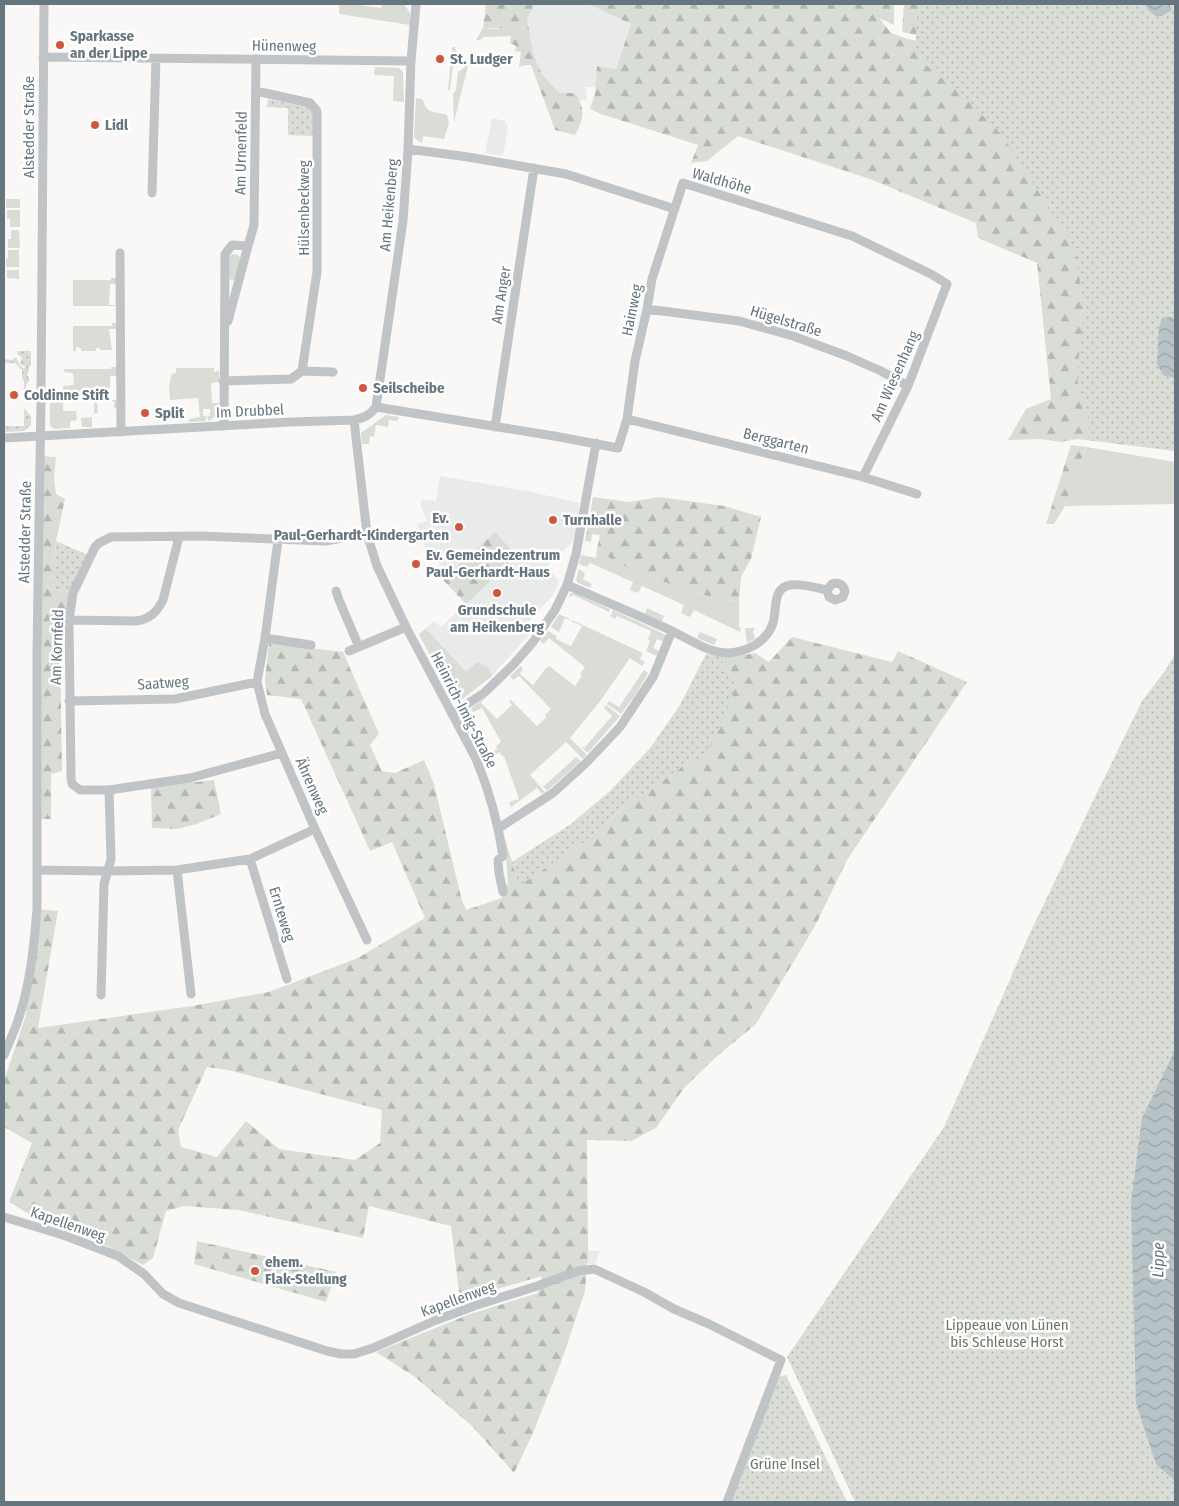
<svg xmlns="http://www.w3.org/2000/svg" width="1179" height="1506" font-family="'Fira Sans Condensed',sans-serif">
<style>
.built{fill:#e9eaea}
.grass{fill:#d9ddd6}
.forest{fill:url(#forest-firs);fill-rule:evenodd}
.park{fill:url(#park-dots)}
.water{fill:url(#water-waves)}
.lines{fill:none;stroke-linecap:round;stroke-linejoin:round}
.minor{stroke:#c0c4c7;stroke-width:9}
.poi-dot{fill:#d4553b;stroke:#fff;stroke-width:2}
.labels{text-anchor:middle;dominant-baseline:central;stroke-width:5;stroke-linejoin:round;paint-order:stroke}
.poi-label{font-size:15px;font-weight:bold;fill:#66767f;stroke:#fff;text-anchor:start}
.street-label{font-size:15px;fill:#66767f;stroke:#fff}
.park-label{font-size:15px;fill:#697765;stroke:#fff}
.water-label{font-size:16px;font-style:italic;fill:#607478;stroke:#fff}
</style>
<defs>
<pattern id="forest-firs" width="22" height="20" patternUnits="userSpaceOnUse" patternTransform="scale(1.25)"><rect width="22" height="20" fill="#d9ddd6"/><path d="M5 1l3.5 6h-7zM16 11l3.5 6h-7z" fill="#b4b8b3"/></pattern>
<pattern id="park-dots" width="8" height="8" patternUnits="userSpaceOnUse" patternTransform="scale(1.25)"><rect width="8" height="8" fill="#d9ddd6"/><path d="M2 2h.1M6 6h.1" fill="none" stroke="#b4b8b3" stroke-width="1.8" stroke-linecap="round"/></pattern>
<pattern id="water-waves" width="16" height="10" patternUnits="userSpaceOnUse" patternTransform="scale(1.25)"><rect width="16" height="10" fill="#b7c3c6"/><path d="M0 5q4-4 8 0t8 0" fill="none" stroke="#99a3a6"/></pattern>
</defs>
<rect width="100%" height="100%" fill="#f9f8f6"/>
<!-- built -->
<path class="built" d="M535,4H588L631,24L616,69L597,66L596,87H586L587,100L580,101L577,95L569,93H560L548,81L535,61L527,19Z
M492,118L505,121L508,127L503,156L485,153Z
M440,476L527,491L579,503L577,538L546,567L559,581L553,595L526,624L533,630L492,676L461,700H455L450,695L419,634L434,621L441,627L517,556L447,576L437,560L433,549L427,551L417,524L427,521L420,504L423,500L436,501Z
M568,1250L600,1251L595,1264L573,1265Z"/>
<!-- grass -->
<path class="grass" d="M339,4H352L381,8L382,4H404L410,13V25L339,14Z
M507,27L521,28L529,30L531,42L519,36L483,37L480,40H476L483,28L494,29Z
M452,47H455L457,54L462,58L459,64H453L450,90H448Z
M469,54H471L454,122L453,94L456,90L458,72L465,67Z
M375,67L399,68L403,72L404,102L393,101L394,76L374,75Z
M416,98L422,99C424,102 424,105 426,107C430,114 441,112 447,115L449,123L444,139L423,136L422,143L418,141L414,137Z
M6,199H20V208H6Z
M7,210H20V227H10V219H7Z
M11,230H19L20,248H8V239H11Z
M8,250H19V267H6V259L8,258Z
M235,254L238,255L240,257C239,265 240,277 232,281L228,277V259L230,255Z
M7,270H19V279L7,278Z
M111,278H117L116,284H110L109,305H116V306H73V280H111Z
M112,323H116L117,329H109L112,350H100V348H96V351H81V348L76,347V351H73V326H112Z
M111,367H117V376H110V390H104V395H109V400H117V409L114,408V401L97,402L98,413H94V392L65,394L63,393V386L74,385L73,373L64,372V369H111Z
M176,368H214V372L219,371V382L211,383L212,403H219C218,411 217,418 208,421L207,416H210V409H203V416H206V421L189,422V419L200,417L198,398L170,400L169,385L172,374L176,373Z
M50,389H60L61,396H71V398L63,399V411H76L77,420L70,421V428L55,429L50,426Z
M386,415L399,417L397,421L389,420L388,427L376,425L374,437L370,436L369,444H362L361,433Z
M92,417V427H82L81,418Z
M1086,447L1175,462V504L1065,506Z
M597,549L611,558L639,574L711,597V589H718L725,600L739,601V627L741,628L740,632L694,610L690,617L681,613L684,605L642,586L638,593L630,590L633,582L590,563L587,567L579,564L581,555L596,558Z
M579,569L585,573L583,579L592,584L590,588L578,583L576,580Z
M571,593H575L610,609L609,612L573,595L571,597L569,595Z
M647,608L664,616L662,621L645,614Z
M613,610L664,634L666,637L664,642L657,639L653,648L659,651L657,656L646,651L650,641L648,639L651,631L617,616L615,619L610,616Z
M559,614L570,619L569,620L565,618L559,632L551,627Z
M572,620L643,653L640,659L645,662L642,666L630,658L601,700L570,738L587,755L583,759L566,742L530,775L545,792L542,794L537,788L511,807L509,802L519,799L504,756H502L500,752L482,760L480,758L497,749L496,746L501,742L482,708L473,712L471,708L485,698L481,703L497,719L512,705L509,701L511,700L537,726L546,718L545,715L551,709L519,676L513,680L510,676L521,666L523,669L520,674L533,685L547,667L548,668L549,666L575,686L582,676L580,674L585,667L549,638L544,644L540,641L548,631L557,636L556,639L571,646L582,626L571,621Z
M745,628H755L753,632L755,639L747,643Z
M426,629L466,672L477,662L489,668L492,676L461,700H455L450,695L419,634Z
M700,632L717,639L714,645L697,638Z
M644,670L648,673L636,694L621,714L607,704L609,701L619,707Z
M606,705L620,716L588,753L579,745L584,748L612,716L604,708Z
M471,726L479,742L474,745L466,729Z
M576,757L581,761L547,791L541,784L544,786Z"/>
<!-- forest -->
<path class="forest" d="M486,4L504,5L505,4H535L527,19L529,30L521,28H483Z
M588,4H894V25L879,18L891,33L908,39L928,43L958,72L1175,377V451L1078,439L1061,442L1041,439L1008,440L1026,409L1051,399L1037,263L978,238L976,223L870,179L738,136L707,161L691,163L698,145L601,114L590,109L595,94L597,66L616,69L631,24Z
M904,4H924L927,37L902,32Z
M511,36H519L531,42C536,67 542,76 560,93H573L577,95C585,112 584,118 575,135L555,130L531,65H526L519,67L521,52L515,51L516,46L510,43Z
M1071,445L1086,447L1065,506L1054,524H1046Z
M40,456L56,457L54,478L56,494L65,499L56,541L52,589L73,593L60,645L62,771L51,774V819H37Z
M593,497L629,502L659,497L724,506L761,517L751,559L741,577L739,601L725,600L718,589H711V597L639,574L610,558L597,549L600,535L592,534L591,542L585,541Z
M495,532L517,556L466,604L443,580Z
M792,637L892,662L898,651L967,682L847,860L815,926L756,1024L716,1057L684,1088L656,1128L631,1141L587,1140L588,1253L585,1291L561,1362L533,1433L514,1473L472,1426L415,1377L376,1352L470,1314L538,1293L542,1276L460,1300L451,1226L369,1206L363,1238L238,1210L184,1206L166,1211L153,1258L143,1265L100,1242L29,1214L9,1202L32,1143L4,1127V1081L26,1015V990L37,909L58,911L38,1028L192,1006L269,992L358,958L425,918L392,842L370,851L301,699L267,695L265,680L269,643L343,652L379,734L370,745L382,771L395,773L424,760L434,784L461,897L466,910L502,898L501,889L508,884L504,835L519,885L586,841L622,808L678,770L690,759L697,766L731,675L721,667L725,657L739,656L755,653L769,662ZM207,1067L228,1070L382,1110L380,1143L355,1160L279,1149L246,1121L217,1157L181,1147L178,1130Z
M214,780L221,814L197,824L177,829L152,828L151,787Z
M197,1241L336,1272L326,1302L194,1264Z"/>
<!-- park -->
<path class="park" d="M919,4H1175V451L1089,439L1086,434L1088,430V413L1079,390L1077,374L1084,311L1082,295L1076,256L1071,243L1059,221L1050,210L1002,135L963,96L927,66L919,56L916,46V23Z
M268,99L311,108L314,113V136L288,135V108L267,107Z
M17,351H30L31,352V365L28,368L29,370L27,375L29,377L28,378L30,380L26,385V398L24,397V380L22,379V370L15,363H6L4,365V359L12,360L16,357L19,364L23,368L26,367V366H23L20,363L22,357L18,355Z
M24,408L31,416V425L24,431L4,432V426H24Z
M56,541L90,556L73,593L52,589Z
M706,654L725,657L721,667L731,675L736,686L716,737L697,766L690,759L678,770L622,808L586,841L519,886L512,862L571,824L611,790L651,747L680,705Z
M1175,654V1502H855L787,1357L944,1127L1009,982L1024,946L1093,801L1142,701L1165,671Z
M786,1375L847,1502H730L777,1377Z"/>
<!-- water -->
<path class="water" d="M1145,4H1169L1172,10L1162,16H1156L1146,8Z
M1171,317L1175,319L1174,378L1163,375L1157,364L1159,327L1162,318Z
M1175,1050V1481L1156,1464L1136,1403L1131,1202L1142,1118Z"/>
<g class="lines">
<!-- minor -->
<path class="minor" d="M43,57L411,61
M408,149L468,157L566,174L675,209
M152,193L156,59
M120,253L121,432
M647,309L739,321L793,336L847,356L881,371L908,386
M228,321L248,246
M302,371L333,372
M223,381L291,379L302,371L317,272V111L310,103L256,91
M376,407L554,436L618,448L627,419L635,361L647,309L652,279L683,183L852,236L931,274L947,284L908,386L863,477
M627,419L863,477L917,494
M354,420L367,534L377,566L406,627L476,759C489,790 498,822 503,856L498,860L499,873L503,892
M224,426L225,254L232,245L248,246L254,225L256,59
M495,427L534,168
M4,438L291,422L354,420C364,418 370,415 376,407L403,221L408,149L411,61L416,4
M278,540L265,638L257,682L265,714L315,829L367,940
M567,585C602,600 638,615 672,631C689,639 708,653 728,653C747,652 767,642 773,623C777,610 772,588 790,585C800,583 817,588 827,590L829,597L835,600L843,597L845,591C843,584 838,582 832,584L827,590
M336,591L339,600L359,647
M69,620L136,621C150,619 157,612 163,600L179,537
M265,638L311,645
M349,651L406,627
M69,701L175,699L257,682
M452,714L484,693L513,665L533,642L555,610L567,585L576,554L596,443
M282,753L190,778L109,790H80L72,784L71,778L69,620L73,593L95,547L99,543L111,537L201,536L325,541L367,534
M499,828L553,793L586,763L620,727L653,677L672,631
M250,859L287,979
M37,870L107,871L177,870L250,859L315,829
M177,870L191,994
M101,995L104,884L111,859L109,790
M4,1055C8,1045 13,1034 17,1023C30,987 34,947 37,909V652L41,398L44,4
M4,1217L66,1236L118,1256L144,1274L163,1294L179,1303L327,1351L341,1354H354L373,1348L434,1321L474,1306L537,1286L578,1271L594,1269L644,1292L674,1309L709,1324L781,1360L727,1502"/>
</g>
<!-- markers -->
<g class="poi-dot">
<circle cx="60" cy="45" r="5"/>
<circle cx="440" cy="59" r="5"/>
<circle cx="95" cy="125" r="5"/>
<circle cx="363" cy="388" r="5"/>
<circle cx="14" cy="395" r="5"/>
<circle cx="145" cy="413" r="5"/>
<circle cx="553" cy="520" r="5"/>
<circle cx="459" cy="527" r="5"/>
<circle cx="416" cy="564" r="5"/>
<circle cx="497" cy="593" r="5"/>
<circle cx="255" cy="1271" r="5"/>
</g>
<g class="labels">
<!-- poi labels -->
<g class="poi-label">
<text x="70" y="36">Sparkasse<tspan x="70" dy="17">an der Lippe</tspan></text>
<text x="450" y="59">St. Ludger</text>
<text x="105" y="125">Lidl</text>
<text x="373" y="388">Seilscheibe</text>
<text x="24" y="395">Coldinne Stift</text>
<text x="155" y="413">Split</text>
<text x="449" y="518" text-anchor="end">Ev.<tspan x="449" dy="17">Paul-Gerhardt-Kindergarten</tspan></text>
<text x="563" y="520">Turnhalle</text>
<text x="426" y="555">Ev. Gemeindezentrum<tspan x="426" dy="17">Paul-Gerhardt-Haus</tspan></text>
<text x="497" y="610" text-anchor="middle">Grundschule<tspan x="497" dy="17">am Heikenberg</tspan></text>
<text x="265" y="1262">ehem.<tspan x="265" dy="17">Flak-Stellung</tspan></text>
</g>
<!-- street labels -->
<g class="street-label">
<text transform="translate(284 46) rotate(1)">Hünenweg</text>
<text transform="translate(29 127) rotate(-90)">Alstedder Straße</text>
<text transform="translate(241 153) rotate(-89)">Am Urnenfeld</text>
<text transform="translate(722 181) rotate(16)">Waldhöhe</text>
<text transform="translate(389 205) rotate(-85)">Am Heikenberg</text>
<text transform="translate(304 208) rotate(-90)">Hülsenbeckweg</text>
<text transform="translate(501 295) rotate(-81)">Am Anger</text>
<text transform="translate(632 310) rotate(-78)">Hainweg</text>
<text transform="translate(786 321) rotate(17)">Hügelstraße</text>
<text transform="translate(895 376) rotate(-66)">Am Wiesenhang</text>
<text transform="translate(250 411) rotate(-3)">Im Drubbel</text>
<text transform="translate(776 441) rotate(14)">Berggarten</text>
<text transform="translate(25 532) rotate(-89)">Alstedder Straße</text>
<text transform="translate(57 647) rotate(-88)">Am Kornfeld</text>
<text transform="translate(163 683) rotate(-4)">Saatweg</text>
<text transform="translate(464 710) rotate(63)">Heinrich-Imig-Straße</text>
<text transform="translate(312 786) rotate(66)">Ährenweg</text>
<text transform="translate(282 914) rotate(73)">Ernteweg</text>
<text transform="translate(68 1224) rotate(19)">Kapellenweg</text>
<text transform="translate(458 1299) rotate(-20)">Kapellenweg</text>
</g>
<!-- park labels -->
<g class="park-label">
<text x="1007" y="1325">Lippeaue von Lünen<tspan x="1007" dy="17">bis Schleuse Horst</tspan></text>
<text x="785" y="1464">Grüne Insel</text>
</g>
<!-- water labels -->
<g class="water-label">
<text transform="translate(1158 1260) rotate(-89)">Lippe</text>
</g>
</g>
<!-- border -->
<rect width="1179" height="1506" fill="none" stroke="#66767f" stroke-width="10"/>
</svg>
